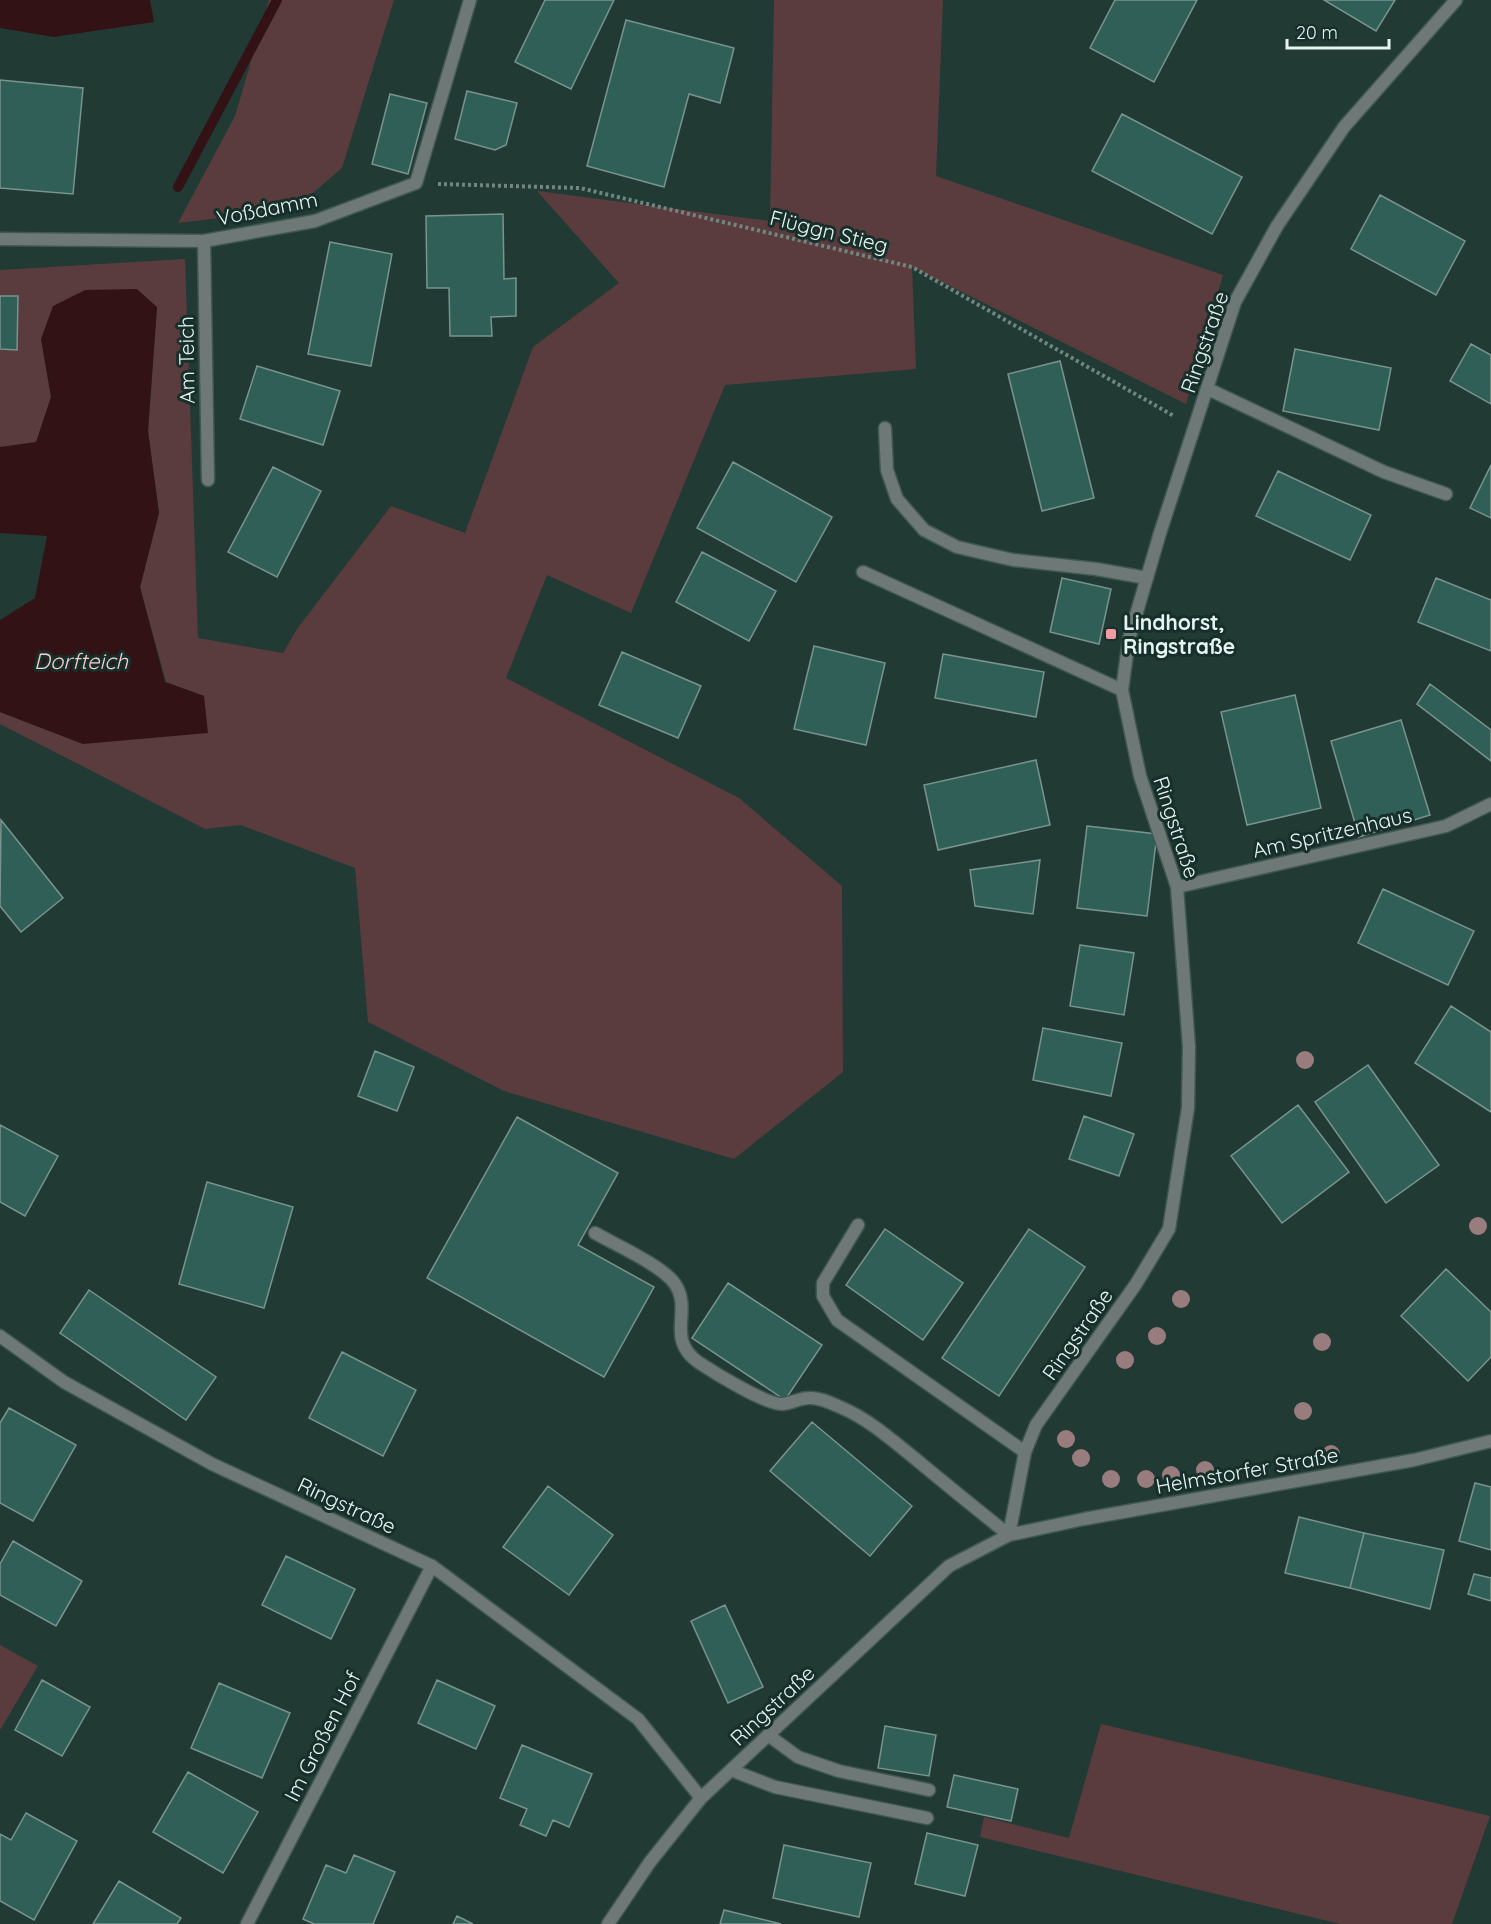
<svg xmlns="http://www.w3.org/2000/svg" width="1491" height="1924" font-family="Quicksand,sans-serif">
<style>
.green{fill:#5a3c3e}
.water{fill:#331216}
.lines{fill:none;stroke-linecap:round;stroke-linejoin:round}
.stream{stroke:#331216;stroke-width:10}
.building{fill:#2f5f56;stroke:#79948e;stroke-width:1.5}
.service-casing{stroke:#415852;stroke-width:15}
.minor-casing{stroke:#415852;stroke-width:15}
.path{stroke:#718681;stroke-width:4;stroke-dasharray:3 3;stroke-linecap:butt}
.service{stroke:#6e7977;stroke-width:12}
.minor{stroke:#6e7977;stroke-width:12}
.tree{fill:#997c7d}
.poi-dot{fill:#f49aa2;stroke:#172f2a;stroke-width:2}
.labels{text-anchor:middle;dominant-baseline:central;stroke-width:6;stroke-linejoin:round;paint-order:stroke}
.street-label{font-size:21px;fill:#e7f5f2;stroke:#172f2a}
.poi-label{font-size:21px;font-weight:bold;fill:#e7f5f2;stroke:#172f2a;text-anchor:start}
.water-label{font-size:22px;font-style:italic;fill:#f9cccf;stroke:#172f2a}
</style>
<rect width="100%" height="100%" fill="#213a34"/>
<!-- green -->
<path class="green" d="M269,0H394L342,168L294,209L178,223L235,116Z
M774,0H943L936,176L1223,275L1186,404L912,267L916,369L725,385L631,613L547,575L506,678L739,798L842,886L843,1072L734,1159L504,1091L368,1022L355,868L241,825L205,829L0,724V712L83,744L204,696L166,682L140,587L159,513L148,431L157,307L41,339L51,397L36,443L0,447V270L185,259L198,638L283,653L297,629L391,506L465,533L533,347L619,283L537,191L770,221Z
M0,1645L38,1666L0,1730Z
M1101,1724L1490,1816L1452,1924H1340L980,1837L984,1817L1069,1838Z"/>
<!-- water -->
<path class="water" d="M0,0H150L154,22L54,37L0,28Z
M137,289L157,307L148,431L159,513L140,587L165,682L204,696L208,733L83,744L0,712V620L35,598L47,536L0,533V447L36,442L51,397L41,339L53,306L85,290Z"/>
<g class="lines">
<!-- stream -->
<path class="stream" d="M178,187L277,0"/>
</g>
<!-- building -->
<path class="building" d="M545,0H614L571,89L515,62Z
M1115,0H1197L1154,82L1090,48Z
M1324,0H1395L1376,31Z
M626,20L734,48L720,103L689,94L664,187L587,166Z
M0,80L83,88L73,194L0,188Z
M467,91L517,103L506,145L495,150L455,139Z
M390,94L427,103L408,174L372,164Z
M1122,114L1242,177L1212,234L1092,171Z
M1380,195L1465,241L1436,295L1351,249Z
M503,214L504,279L516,278V316L491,317L492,336H450L449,288H427L426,216Z
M330,242L392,254L371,366L308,354Z
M0,296H18L17,350L0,349Z
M1471,344L1491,355V404L1450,381Z
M1295,349L1391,368L1379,430L1283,411Z
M1060,361L1094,498L1042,511L1008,374Z
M257,366L340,391L323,445L240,419Z
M733,462L832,517L796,582L697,528Z
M1491,465V518L1470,508Z
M273,467L321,491L277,577L228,552Z
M1278,471L1371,515L1350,560L1256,516Z
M702,552L776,591L749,641L676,602Z
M1062,578L1111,589L1099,644L1050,632Z
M1436,578L1491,600V651L1418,622Z
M814,646L885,663L866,745L794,729Z
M622,652L701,686L678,738L599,705Z
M943,654L1044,672L1036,717L935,698Z
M1430,684L1491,730V761L1417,704Z
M1295,695L1321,808L1247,825L1221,712Z
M1401,720L1430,815L1359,837L1331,741Z
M1036,760L1050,825L938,850L924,785Z
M1,820L63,898L21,932L0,906Z
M1087,826L1157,834L1147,916L1077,908Z
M1040,860L1033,914L975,906L970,870Z
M1383,889L1474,931L1448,985L1358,943Z
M1080,945L1134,953L1124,1015L1070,1006Z
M1451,1006L1491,1032V1112L1415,1063Z
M1043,1028L1122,1043L1111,1096L1033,1080Z
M375,1051L414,1067L397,1111L358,1096Z
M1368,1065L1439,1165L1386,1203L1315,1102Z
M1298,1105L1349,1172L1282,1223L1231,1156Z
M1084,1116L1134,1134L1119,1176L1069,1159Z
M517,1117L618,1173L578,1245L654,1287L604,1377L427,1278Z
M0,1125L58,1156L25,1216L0,1202Z
M207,1182L293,1207L264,1308L179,1284Z
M885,1229L963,1283L923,1340L846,1285Z
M1029,1229L1085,1267L999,1396L942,1358Z
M1446,1269L1491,1312V1357L1468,1381L1401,1316Z
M728,1283L822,1345L785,1400L692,1338Z
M89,1290L216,1377L186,1420L60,1333Z
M342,1352L416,1390L383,1456L309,1418Z
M9,1408L76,1445L33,1521L0,1503V1423Z
M812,1422L912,1506L870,1556L770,1471Z
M1475,1483L1491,1487V1550L1459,1541Z
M548,1486L613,1535L569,1595L503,1547Z
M1299,1517L1364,1533L1350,1588L1285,1573Z
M1364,1533L1444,1550L1430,1609L1350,1588Z
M13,1541L82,1581L56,1626L0,1595V1564Z
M286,1556L355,1589L331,1639L262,1605Z
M1474,1574L1491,1578V1601L1468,1594Z
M725,1605L763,1687L728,1703L691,1621Z
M42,1680L90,1707L62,1756L15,1730Z
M437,1680L495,1706L476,1749L418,1723Z
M219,1683L290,1713L262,1778L191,1748Z
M885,1726L936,1735L929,1776L878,1768Z
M522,1745L592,1774L569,1827L553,1820L546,1836L520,1825L527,1809L500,1798Z
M188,1772L258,1812L223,1873L153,1832Z
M954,1775L1018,1789L1011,1821L947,1807Z
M26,1813L77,1841L34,1920L0,1901V1834L11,1840Z
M927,1833L978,1845L965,1896L915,1884Z
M784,1845L871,1863L859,1917L773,1898Z
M354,1855L395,1872L373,1924H314L303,1919L326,1865L346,1873Z
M119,1881L181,1918L177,1924H93Z
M724,1910L781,1924H720Z
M457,1916L473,1924H453Z"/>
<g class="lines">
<defs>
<path id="service" d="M1208,389L1384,472L1446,494
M885,428L887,470L897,499L924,530L957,547L1013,560L1096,569L1147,578
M863,572L1122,690
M858,1225L823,1283V1296L837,1320L1025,1452
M595,1233C614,1244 663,1266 675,1284C693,1311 665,1338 698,1362C713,1372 766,1405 783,1404C792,1403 800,1398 809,1398C819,1397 831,1403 840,1407C869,1419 893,1441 918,1461C948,1486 979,1511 1009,1535
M768,1735L798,1757L839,1771L929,1790
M731,1770L775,1787L927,1818"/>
<path id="minor" d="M0,239L204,241L315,221L416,183L470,0
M204,241L208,480
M1177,887L1446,826L1491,804
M0,1336L64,1382L212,1464L432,1566L638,1719L701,1798
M1009,1535L1025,1452L1036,1425L1136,1284L1169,1229L1188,1108L1189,1047L1177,887L1140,776L1122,690L1129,639L1160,533L1235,302L1277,226L1344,127L1456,0
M247,1924L432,1566
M608,1924L650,1862L701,1798L949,1566L1009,1535L1084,1519L1414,1460L1491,1441"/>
</defs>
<!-- service casing -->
<use href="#service" class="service-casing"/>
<!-- minor casing -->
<use href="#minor" class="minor-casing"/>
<!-- path -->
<path class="path" d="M438,184L580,188L912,267L1174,416"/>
<!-- service -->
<use href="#service" class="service"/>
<!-- minor -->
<use href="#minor" class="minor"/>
</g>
<!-- trees -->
<g class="tree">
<circle cx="1305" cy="1060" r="9"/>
<circle cx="1478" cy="1226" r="9"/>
<circle cx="1181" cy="1299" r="9"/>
<circle cx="1157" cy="1336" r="9"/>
<circle cx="1322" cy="1342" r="9"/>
<circle cx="1125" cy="1360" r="9"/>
<circle cx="1303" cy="1411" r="9"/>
<circle cx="1066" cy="1439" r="9"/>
<circle cx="1331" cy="1454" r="9"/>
<circle cx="1081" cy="1458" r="9"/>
<circle cx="1205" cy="1470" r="9"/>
<circle cx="1171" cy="1475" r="9"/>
<circle cx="1111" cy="1479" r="9"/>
<circle cx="1146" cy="1479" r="9"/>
</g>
<!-- markers -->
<rect class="poi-dot" x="1105" y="628" width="12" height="12" rx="3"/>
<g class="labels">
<!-- street labels -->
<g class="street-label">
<text transform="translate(267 208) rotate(-11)">Voßdamm</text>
<text transform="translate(829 231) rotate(14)">Flüggn Stieg</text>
<text transform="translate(1204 342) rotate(-71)">Ringstraße</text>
<text transform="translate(186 360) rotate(-91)">Am Teich</text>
<text transform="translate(1177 827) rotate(72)">Ringstraße</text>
<text transform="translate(1332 832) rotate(-13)">Am Spritzenhaus</text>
<text transform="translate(1077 1334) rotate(-55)">Ringstraße</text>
<text transform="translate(1247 1470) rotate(-10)">Helmstorfer Straße</text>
<text transform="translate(347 1505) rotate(25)">Ringstraße</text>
<text transform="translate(772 1705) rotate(-43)">Ringstraße</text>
<text transform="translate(322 1736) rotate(-63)">Im Großen Hof</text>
</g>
<!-- poi labels -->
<g class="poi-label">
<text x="1123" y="622">Lindhorst,<tspan x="1123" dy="24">Ringstraße</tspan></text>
</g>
<!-- water labels -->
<g class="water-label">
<text x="81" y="661">Dorfteich</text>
</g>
</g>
<!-- scale -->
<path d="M1287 39v9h102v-9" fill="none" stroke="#e7f5f2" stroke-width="3"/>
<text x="1296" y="39" font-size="18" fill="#e7f5f2" stroke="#172f2a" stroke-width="4.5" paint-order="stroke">20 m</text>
</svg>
